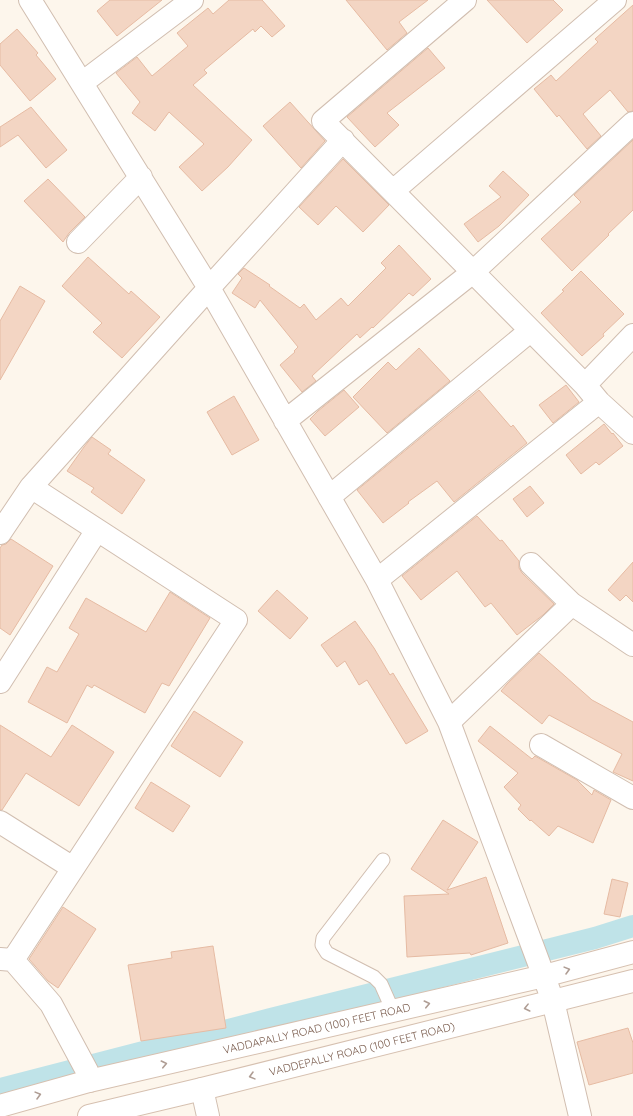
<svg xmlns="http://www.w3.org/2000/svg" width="633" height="1116" font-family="Quicksand,sans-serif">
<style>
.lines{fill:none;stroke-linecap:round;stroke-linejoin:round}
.canal{stroke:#bfe3e8;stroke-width:22}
.building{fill:#f3d5c3;stroke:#e6bba3}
.service-casing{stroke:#d1beb0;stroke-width:15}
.minor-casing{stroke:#d1beb0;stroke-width:24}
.secondary-casing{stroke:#d6c0b0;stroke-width:24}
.service{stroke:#fff;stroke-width:13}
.minor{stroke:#fff;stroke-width:22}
.secondary{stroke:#fff;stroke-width:22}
.oneway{stroke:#af9d94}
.labels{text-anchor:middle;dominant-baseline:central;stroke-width:4;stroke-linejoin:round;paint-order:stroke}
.street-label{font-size:11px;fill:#7a5c4d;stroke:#fffaf3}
</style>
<rect width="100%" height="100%" fill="#fdf6ec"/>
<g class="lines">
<!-- canal -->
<path class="canal" d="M0,1089L271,1019L595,938L633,926"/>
</g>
<!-- building -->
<path class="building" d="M110,0H162L117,36L97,11Z
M229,0H262L285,26L272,37L261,26L255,32L253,29L204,70L207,73L193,85L252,140L228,167L202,191L179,167L204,144L169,112L155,131L132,113L140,102L116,73L137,57L152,76L188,46L177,33L208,8L213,14Z
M346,0H428L399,22L407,33L387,50Z
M487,0H553L563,10L527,43Z
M633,5V111L628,112L610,90L583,114L601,136L587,149L559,115L557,117L534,89L551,75L556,81L598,42L595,39Z
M17,29L38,53L36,55L56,79L30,101L0,65V44Z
M428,48L445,68L387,113L399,125L375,147L347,117Z
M290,102L325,141L301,168L263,126Z
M31,107L67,150L46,168L18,135L0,147V127Z
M633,140V210L608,234L609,235L572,271L541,239L581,202L574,195Z
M343,159L389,205L363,232L336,206L318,225L299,207Z
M503,171L529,195L499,226L478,242L464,224L501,197L489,186Z
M48,179L85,217L69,233L63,242L24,201Z
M399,245L431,279L413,296L409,293L373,328L372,327L360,338L357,334L312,376L316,381L302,392L280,365L295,352L294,351L298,347L260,300L255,308L232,293L242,278L238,274L244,268L247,270L270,285L269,286L300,308L304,304L316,320L341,298L348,306L386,268L381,263Z
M88,257L129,294L131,291L160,317L122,358L93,332L102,323L62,286Z
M581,271L624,314L603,334L604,336L582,356L541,313L564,291L562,290Z
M20,286L45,301L0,380V321Z
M419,348L450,381L387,433L353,397L388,362L396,370Z
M566,385L579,402L553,423L539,405Z
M344,390L359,407L325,436L310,419L318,411Z
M479,390L511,427L513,425L527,443L454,502L437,481L408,502L409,503L383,523L357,490Z
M234,396L259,440L232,455L207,412Z
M604,424L612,434L613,433L623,446L599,465L596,462L581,474L566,455Z
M92,437L111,450L108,454L145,480L122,514L91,492L94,488L67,471L84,447Z
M530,486L544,503L527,517L513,499Z
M477,516L500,541L502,540L519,561V568L522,573L554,604L543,615L517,635L491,603L485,607L457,571L421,600L402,576Z
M11,539L53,566L10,635L0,628V548L2,545L6,544Z
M633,562V602L626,595L620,601L608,590Z
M277,590L308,618L290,639L258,611Z
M170,592L210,618L169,686L162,683L145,713L94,685L92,688L87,685L67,723L28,702L47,667L57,672L79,634L69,628L86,598L146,632Z
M355,621L374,648L390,675L393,673L428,731L406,744L367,680L359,685L345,661L337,667L321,645Z
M539,653L592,700L633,722V781L613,772L622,754L549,715L542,724L501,691L507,684Z
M194,711L243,742L220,777L171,746Z
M0,725L51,757L72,725L114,752L79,806L26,773L2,810H0Z
M490,726L532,759L535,756L577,780L592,795L594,790L611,800L593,843L558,826L549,836L531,820L530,821L518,809L521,805L504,787L518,773L478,741Z
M151,782L190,806L173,832L135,808Z
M443,820L478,842L447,890L486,877L508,943L471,955L470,953L407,957L404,896L449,894L411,869Z
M612,879L628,883L620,917L604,914Z
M63,907L96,929L58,988L48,981L29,959Z
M213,946L226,1028L141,1041L128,965L172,958L171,952Z
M628,1028L633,1043V1073L589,1085L577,1042Z"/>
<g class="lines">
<defs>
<path id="service" d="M383,860L323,938L322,945L327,953L374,977L381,984L393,1011"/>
<path id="minor" d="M30,0L209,288L377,580L449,722L553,1001L580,1116
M465,0L323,121L585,385L599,402L633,433
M82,83L192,0
M393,191L615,0
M78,242L141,177
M585,385L633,335
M285,421L473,272L633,123
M329,497L530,331
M0,533L31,487L209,288L343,140
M531,564L572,604L633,645
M377,580L599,402
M0,682L97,530
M449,722L572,604
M541,745L633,798
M0,822L73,868
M0,959L13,960L51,1004L87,1071L89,1081
M13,960L236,620L31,487
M202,1089L208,1116"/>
<g id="secondary">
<path id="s1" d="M0,1106L89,1081L544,976L633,952"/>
<path id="s2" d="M89,1116L202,1089L633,981"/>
</g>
</defs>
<!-- service casing -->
<use href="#service" class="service-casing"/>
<!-- minor casing -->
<use href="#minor" class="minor-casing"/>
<!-- secondary casing -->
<use href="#secondary" class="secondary-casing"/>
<!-- service -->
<use href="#service" class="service"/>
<!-- minor -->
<use href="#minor" class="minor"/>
<!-- secondary -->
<use href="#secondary" class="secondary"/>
</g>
<!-- one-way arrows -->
<defs><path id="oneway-chevron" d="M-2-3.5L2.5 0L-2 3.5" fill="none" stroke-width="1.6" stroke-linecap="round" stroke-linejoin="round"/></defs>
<g class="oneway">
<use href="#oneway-chevron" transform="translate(567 970) rotate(-15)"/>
<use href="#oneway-chevron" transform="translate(427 1004) rotate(-13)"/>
<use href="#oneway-chevron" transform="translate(527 1008) rotate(166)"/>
<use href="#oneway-chevron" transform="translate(164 1064) rotate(-13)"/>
<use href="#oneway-chevron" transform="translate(252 1076) rotate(165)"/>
<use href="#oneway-chevron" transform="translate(38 1095) rotate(-15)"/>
</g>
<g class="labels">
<!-- street labels -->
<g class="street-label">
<text stroke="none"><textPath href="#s1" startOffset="326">VADDAPALLY ROAD (100) FEET ROAD</textPath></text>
<text stroke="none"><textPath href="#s2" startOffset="281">VADDEPALLY ROAD (100 FEET ROAD)</textPath></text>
</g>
</g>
</svg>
